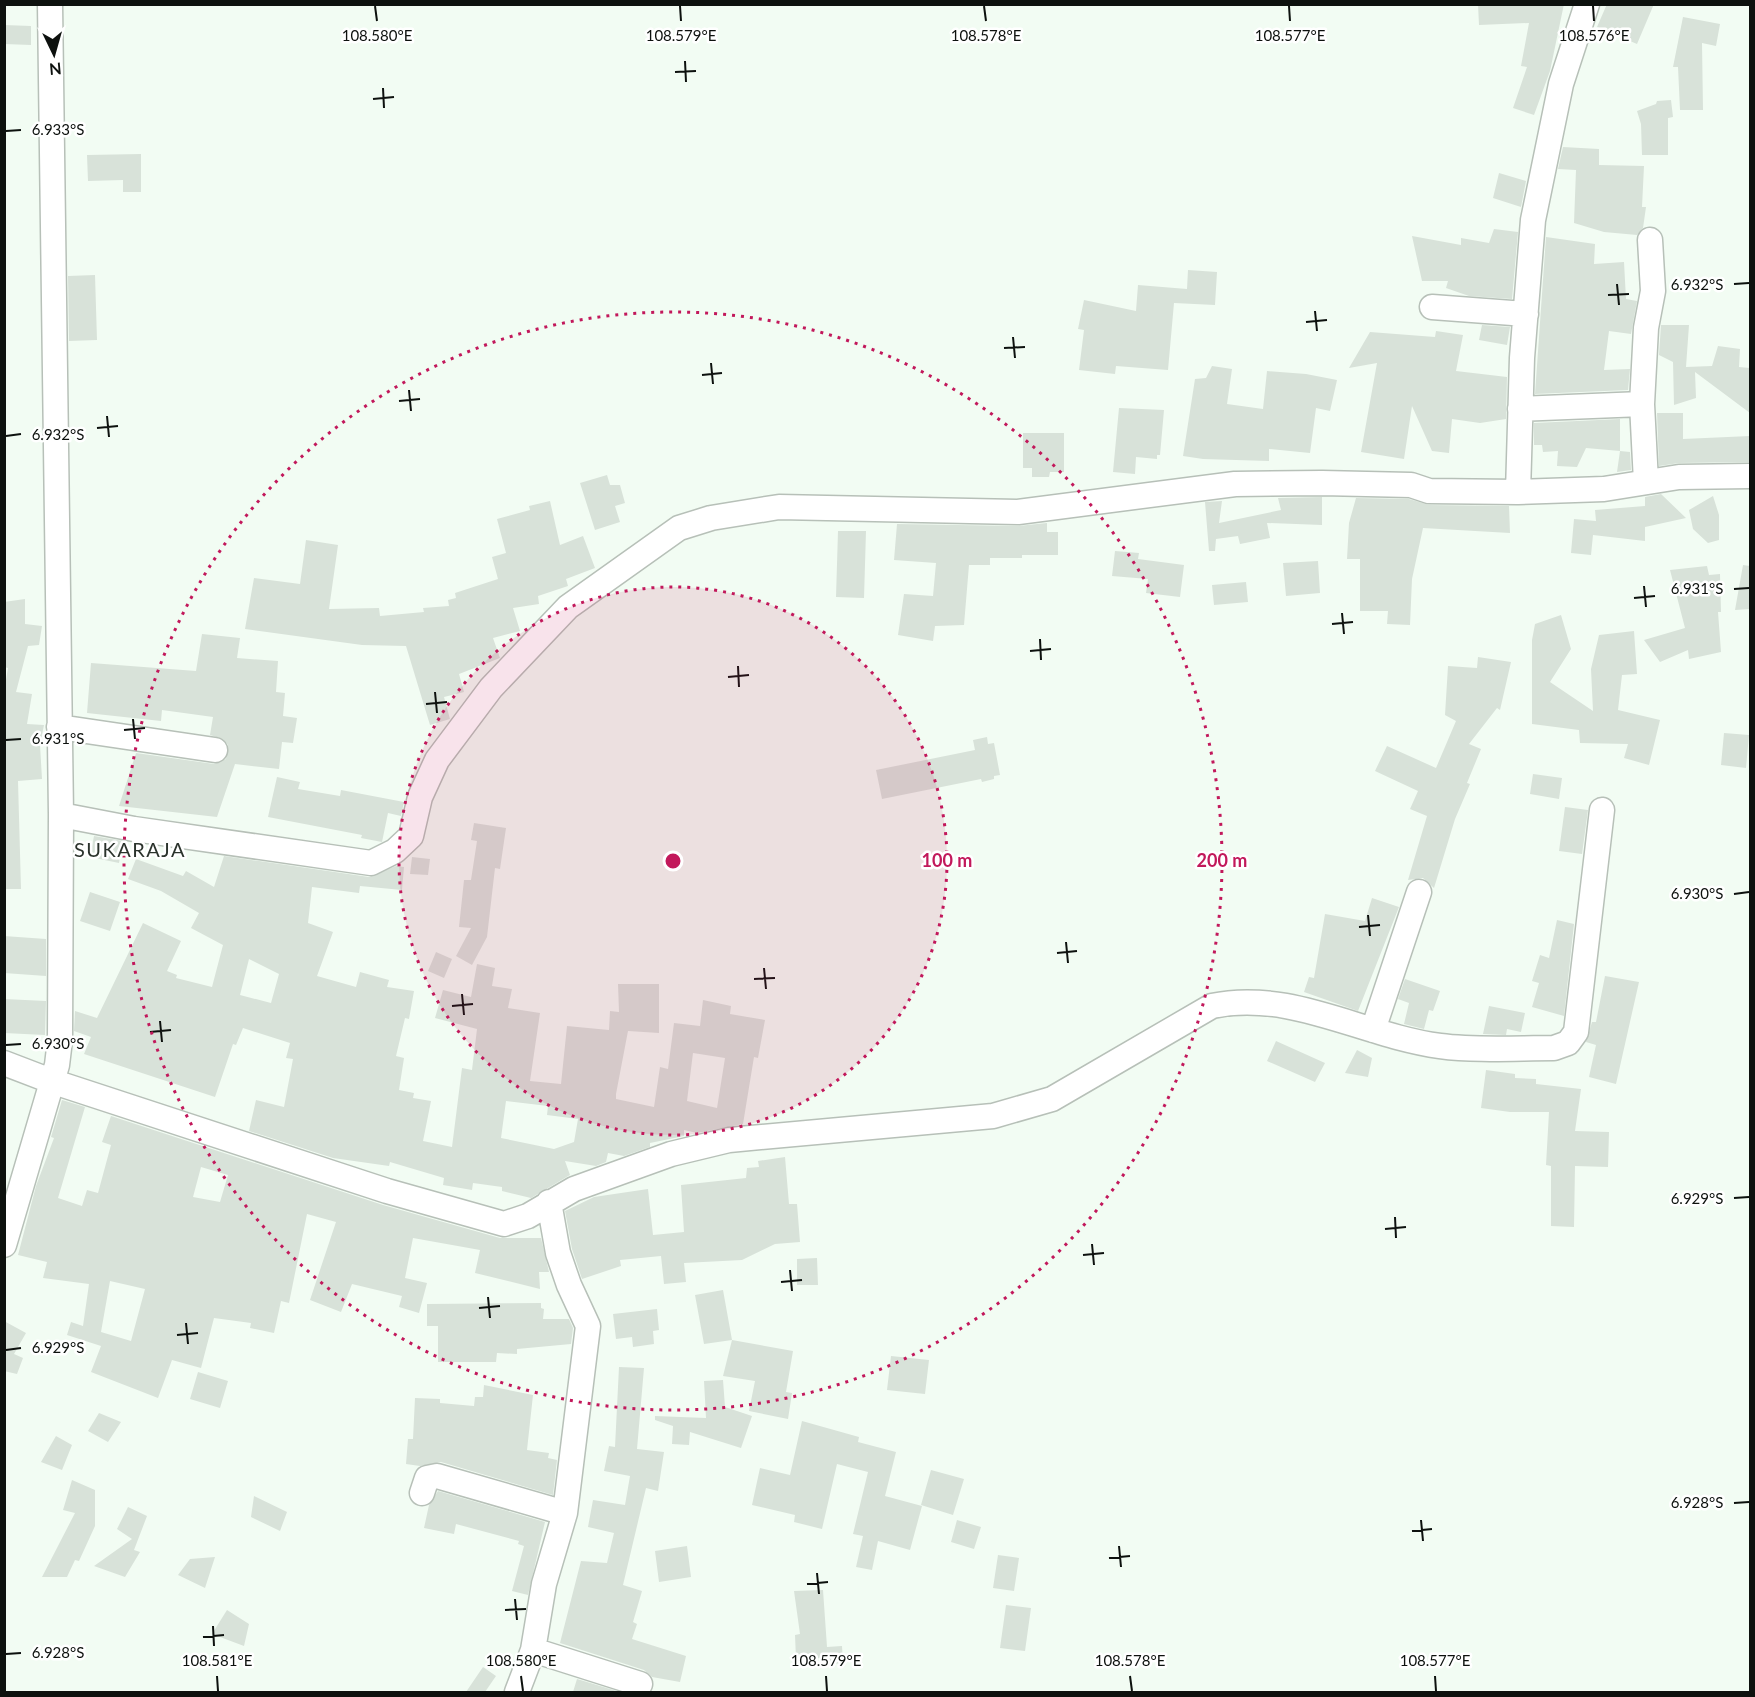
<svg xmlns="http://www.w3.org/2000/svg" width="1755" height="1697" font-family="Lato,sans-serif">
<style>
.building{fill:#d8e2d9;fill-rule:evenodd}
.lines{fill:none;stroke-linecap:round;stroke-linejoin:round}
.minor-casing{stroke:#b7c0b8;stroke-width:27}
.minor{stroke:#fff;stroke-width:24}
.ticks{fill:none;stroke:#0d110e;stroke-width:2}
.ring{fill:none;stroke:#c2185b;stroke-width:3;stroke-dasharray:3 6}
.labels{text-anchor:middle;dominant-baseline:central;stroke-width:5;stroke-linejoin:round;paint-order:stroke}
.quarter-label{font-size:20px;letter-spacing:1.5px;fill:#2b332c;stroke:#fff}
.ticks-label{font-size:15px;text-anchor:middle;fill:#0d110e;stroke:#fff;stroke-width:5;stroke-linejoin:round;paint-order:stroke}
.centre{fill:#c2185b;stroke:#fff;stroke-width:3}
.ring-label{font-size:18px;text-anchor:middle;font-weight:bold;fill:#c2185b;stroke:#fff;stroke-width:5;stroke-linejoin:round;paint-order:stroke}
</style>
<rect width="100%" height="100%" fill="#f2fcf3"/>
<!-- building -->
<path class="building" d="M1478,4H1564L1550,71L1534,115L1513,108L1527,67L1521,66L1529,23L1479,25Z
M1607,4H1654L1637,44L1597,27Z
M1683,17L1720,24L1716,46L1702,43L1703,110H1680L1678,67H1673Z
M4,25L31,26V45L4,44Z
M1671,100L1673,117L1668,118V155H1642L1641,124L1637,111L1656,104L1657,101Z
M1563,147L1599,149V165L1644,166L1642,207H1646L1643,228L1637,235L1604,232L1574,223L1576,170L1558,169Z
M141,154V192H123V180L88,181L87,155Z
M1499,173L1526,181L1521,207L1493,198Z
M1494,229L1518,232L1512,299L1469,296L1446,288L1448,281H1422L1412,236L1461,245V238L1489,243Z
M1546,237L1595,244L1594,264L1624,262L1626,299L1637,301L1631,334L1609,331L1604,370L1630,369L1628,390L1535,394Z
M1188,270L1217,272L1215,305L1174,303L1168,370L1116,366L1115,374L1079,370L1084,330L1078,329L1084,300L1136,311L1138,285L1187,289Z
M95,275L97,340L69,341L68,276Z
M1482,325L1510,327L1507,345L1479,340Z
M1661,325H1689L1686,367L1712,366L1718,346L1740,349L1739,367L1750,368V413L1695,372L1696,398L1674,405L1673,362L1659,355Z
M1436,331L1463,335L1456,371L1507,377L1506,419L1480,423L1452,419L1449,453L1432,451L1412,406L1404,459L1361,452L1377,363L1349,368L1370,332L1435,337Z
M1212,366L1232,369L1227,404L1263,409L1267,371L1306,374L1337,380L1330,411L1316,408L1310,453L1269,449V461L1203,459L1183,456L1195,379L1206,378Z
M1119,408L1164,410L1160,455H1157V459L1136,457L1135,474L1113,472Z
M1657,413H1683V439L1750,436V462L1679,463L1659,466Z
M1620,419V451L1586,448L1577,467L1557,466L1558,451L1543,452L1542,445H1534V423Z
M1023,433H1064V472H1050L1049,477H1032V468H1023Z
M1620,451L1630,452L1631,470L1617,472Z
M607,475L610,485H620L625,503L615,506L620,522L595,530L580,483Z
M1661,494L1686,518L1645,527V541L1593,535L1591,555L1571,553L1574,519L1596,521L1595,510L1645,506V497Z
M1713,496L1719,515V540L1708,543L1693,529L1689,510Z
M1322,497V525L1267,523L1270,538L1240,544L1238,536L1216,539L1215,551H1209L1205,502L1222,501L1219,523L1281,510L1278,498Z
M1356,498L1409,499L1429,505L1509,506L1510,533L1423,528L1412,579L1410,625L1387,624L1388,611H1360V559H1347L1349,523Z
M550,501L560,545L583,536L595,568L566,579L568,586L538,596L539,604L513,608L520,631L493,638L500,658L459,674L464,692L444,697L450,719L430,725L406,646L362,645L245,629L254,578L300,584L306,540L338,545L329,609L379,608L380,616L424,612L423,608L449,606L448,600L456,598L455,593L498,579L492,557L506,553L497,519L530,510L529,506Z
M1047,523V532H1058V555H1022V558H990V565H969L964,625L935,626L933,641L898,635L904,594L933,596L936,563L894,560L897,524L1018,526Z
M838,531H866L864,598L836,597Z
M1115,551L1139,553L1138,559L1184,565L1180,597L1146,593L1148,579L1112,576Z
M1318,561L1320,593L1286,596L1283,563Z
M1743,565L1750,566V609L1735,610Z
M1707,566L1709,575L1720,574L1721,612H1718L1721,652L1689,659L1688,650L1660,662L1644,640L1685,628L1670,570Z
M1246,582L1248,602L1214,605L1212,585Z
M25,599V624L42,626L39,645L28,646L16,692L32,694L27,724L44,725L40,745L42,779L18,781L21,889H4V691L8,668L4,667V602Z
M1561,615L1571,649L1550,682L1593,711L1591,669L1599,635L1634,631L1637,674L1622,675L1618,710L1660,720L1649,765L1624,758L1628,744L1580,743L1579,730L1532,724V640L1535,624Z
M202,634L240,638L237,658L278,661L276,692L285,693L283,716L297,718L293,743L282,742L279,769L235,764L217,817L119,806L136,753L214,764L226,759L228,745L223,739L210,735L213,717L162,710L161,721L87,713L91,663L196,671Z
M1478,657L1511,662L1500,710L1497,708L1469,744L1481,749L1467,783L1470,784L1455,819L1434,888L1423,878L1408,880L1427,816L1410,809L1418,791L1375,771L1387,746L1436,768L1456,721L1445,715L1448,666L1477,668Z
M1724,733L1749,735L1746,768L1721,765Z
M987,737L988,744L994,743L1000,775L994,776V779L982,782L981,779L882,799L876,770L975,750L973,740Z
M1533,774L1562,778L1559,799L1530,794Z
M277,777L300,782L298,789L340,796L341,790L404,802L401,816L388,813L382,842L361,838L362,835L268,817Z
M1565,807L1588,810L1582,854L1559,851Z
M474,823L506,828L500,869L495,868L487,937L472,965L456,956L471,928L459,927L464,880H471L477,841L471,840Z
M94,836L123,841L119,863L90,857Z
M224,856L369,877L396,866L404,867L402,890L360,886L359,893L312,887L308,923L333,932L317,976L356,987L360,972L389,980L387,987L414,991L409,1019L405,1018L396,1056L404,1058L399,1090L414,1093L413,1098L431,1101L423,1141L452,1147L462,1068L472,1070L477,1029L435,1018L443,990L471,997L477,964L495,968L492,986L512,989L508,1008L540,1013L530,1081L561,1084L567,1026L609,1030L610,1011L619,1012L618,984H659V1033L628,1031L616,1094V1099L654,1107L660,1067L668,1069L674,1023L700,1026L703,1000L731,1006L730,1014L765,1020L758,1058L754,1057L743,1124L697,1133L684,1130V1136L650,1143V1147L624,1156L608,1153L606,1162L596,1166L565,1161L570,1175L531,1198L502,1191V1187L473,1183L472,1190L443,1185L444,1178L390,1162L389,1166L333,1158L249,1131L256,1100L284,1107L293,1059L286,1058L290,1043L243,1028L236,1045L233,1044L215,1097L84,1054L91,1037L74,1031L75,1011L97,1018L143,923L181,941L167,971L177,975L176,978L212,987L223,945L191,928L199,913L161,891L128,879L136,859L183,876L186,871L214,887ZM249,959L279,974L271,1003L240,995ZM693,1053L725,1058L717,1108L687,1101ZM506,1101L548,1106L547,1115L578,1119L574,1142L554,1149L501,1138Z
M412,857L430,859L428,875L410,874Z
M90,892L120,902L110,931L80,921Z
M1372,898L1399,907L1358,1011L1304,992L1309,977L1314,978L1325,914L1365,921Z
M1557,920L1574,924L1564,1016L1532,1007L1539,983L1532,981L1540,955L1549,958Z
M4,936L46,939V976L4,973Z
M436,952L452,959L444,978L428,971Z
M1605,976L1639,982L1616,1084L1589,1077L1596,1045L1586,1042L1592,1022H1596Z
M1405,979L1440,991L1433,1011L1429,1010L1424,1029L1404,1024L1409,1003L1398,999Z
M4,999L46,1001L45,1035L4,1033Z
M1489,1006L1525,1013L1521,1032L1507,1029L1506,1035L1483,1034Z
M1276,1041L1325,1063L1315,1082L1267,1061Z
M1357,1050L1372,1058L1368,1077L1345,1073Z
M1486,1070L1515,1074V1078L1536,1079V1084L1581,1089L1575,1131L1609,1132L1608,1167L1575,1166L1574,1227L1551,1226V1166L1546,1165L1549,1112H1510L1481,1108Z
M62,1100L85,1107L58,1198L82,1206L87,1190L98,1193L111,1145L102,1142L111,1116L383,1205L500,1238H541L549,1272H539L540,1289L475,1273L480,1250L413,1238L405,1278L427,1283L419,1313L399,1307L402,1296L352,1284L341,1312L310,1300L336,1222L307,1214L289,1303L281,1301L274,1333L250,1328L251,1323L214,1318L201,1368L172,1360L158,1398L91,1372L101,1346L67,1335L71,1322L83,1326L89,1284L43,1278L47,1262L18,1255L36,1186L54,1138L51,1137ZM201,1167L228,1175L220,1202L193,1197ZM110,1281L145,1289L131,1341L101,1332Z
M785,1157L789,1204H797L800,1242L775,1244L742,1260L684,1263L686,1282L664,1284L661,1256L620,1260L621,1266L582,1279L572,1249L565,1211L594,1197L648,1189L653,1235L684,1232L681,1185L746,1178L747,1168L759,1167L758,1161Z
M817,1258L818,1285H797V1259Z
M723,1290L732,1340L704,1344L695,1295Z
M541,1303V1308L544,1309L543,1319H569L573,1328L571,1344L517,1349V1354L497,1353L496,1362H438V1326H427V1304Z
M657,1309L659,1330L653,1331L654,1344L633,1347L632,1337L616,1339L613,1314Z
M4,1321L26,1333L14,1354L23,1358L17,1374L4,1371Z
M732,1340L793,1351L786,1392L792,1393L788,1419L749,1411L755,1381L723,1376Z
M891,1356L929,1360L925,1394L887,1390Z
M619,1367L644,1368L637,1449L664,1452L658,1491L646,1488L623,1585L642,1591L633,1622L637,1624L632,1639L686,1656L680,1682L652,1677L644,1670L560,1643L581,1561L607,1563L614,1533L588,1527L593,1500L625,1505L630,1476L604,1471L609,1446L615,1447Z
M198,1372L228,1381L220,1408L190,1399Z
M723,1380L725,1407L752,1416L741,1448L690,1432L689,1445L672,1444L673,1426L655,1420V1416L706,1418L704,1381Z
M484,1385L533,1395L527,1450L549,1453L548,1458L557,1460L553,1495L441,1462L420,1466L406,1464L408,1439H413L415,1398L440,1399V1403L474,1406L475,1397H483Z
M99,1413L121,1422L108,1442L88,1431Z
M802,1421L859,1437L858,1442L896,1452L885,1496L922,1506L910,1550L878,1541L872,1570L856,1567L863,1536L853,1534L868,1472L837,1464L822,1529L794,1522L795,1515L752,1505L760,1468L790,1475Z
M56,1436L72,1445L62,1470L41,1462Z
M931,1470L964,1479L953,1515L921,1505Z
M72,1480L95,1490V1526L79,1561L75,1560L67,1577H42L75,1513L63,1510Z
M438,1491L545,1522L528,1595L512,1591L524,1546L518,1544L519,1541L456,1524L454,1534L424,1528L429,1505Z
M254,1496L287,1512L280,1531L251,1517Z
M128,1507L147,1516L134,1550L140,1552L125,1577L94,1566L132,1539L117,1529Z
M957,1520L981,1527L974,1549L951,1542Z
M687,1546L691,1577L659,1582L655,1551Z
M998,1555L1019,1558L1014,1591L993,1588Z
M215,1557L205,1588L178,1575L190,1559Z
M823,1590L827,1647L842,1646L843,1663L821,1665V1658L796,1659L795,1635L800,1634L794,1591Z
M1006,1605L1031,1608L1025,1651L1000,1648Z
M227,1610L249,1624L244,1646L212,1634Z
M483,1667L496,1676L485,1692H466Z
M577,1679L620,1692H573Z"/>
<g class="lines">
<defs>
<path id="minor" d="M1432,307L1526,314
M1520,409L1642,404
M1646,482L1642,404L1646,328L1653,291L1650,240
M1518,492L1522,358L1533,220L1561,84L1587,4
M59,727L215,750
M61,815L134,829L371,863L395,851L411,836L420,797L437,760L491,688L568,607L679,528L711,518L779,507L1018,512L1235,484L1322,483L1411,485L1429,491L1518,492L1604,489L1679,477L1750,476
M1373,1030L1419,892
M4,1063L51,1081L387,1191L504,1224L528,1216L574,1189L671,1154L729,1140L993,1116L1052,1099L1212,1006C1290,989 1364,1036 1440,1046C1477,1051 1517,1048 1554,1048L1568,1043L1576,1032L1602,810
M4,1245L57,1065L60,1040L61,815L50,4
M422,1493L427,1478L437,1476L565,1513
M533,1650L640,1684
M517,1692L533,1650L544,1584L565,1513L588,1326L569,1285L558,1253L549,1202"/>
</defs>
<!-- minor casing -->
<use href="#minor" class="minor-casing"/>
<!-- minor -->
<use href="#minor" class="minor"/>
</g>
<!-- ticks -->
<path class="ticks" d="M375,6L377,21M680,6L681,21M984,6L986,21M1289,6L1290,21M1593,6L1594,21M685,61L686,82M675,72L696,71M383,88L384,108M373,99L394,97M6,131L21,130M1617,284L1619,305M1734,284L1749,283M1608,295L1629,294M1315,311L1317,331M1306,322L1327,320M1013,337L1015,358M1004,348L1025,347M711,363L713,384M702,375L722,373M409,390L411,411M399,401L420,399M107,416L109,437M97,428L118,426M6,436L21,434M1644,586L1646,607M1734,589L1749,588M1634,598L1655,596M1342,613L1344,634M1332,624L1353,622M1040,639L1041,660M1030,651L1051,649M738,666L739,687M728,677L749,675M435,692L437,713M426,704L447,702M133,719L135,739M124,730L145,728M6,740L21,739M1734,894L1749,892M1368,915L1370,936M1359,927L1380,925M1066,942L1068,963M1057,953L1077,951M764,968L766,989M754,979L775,978M462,994L464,1015M452,1006L473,1004M160,1021L162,1042M150,1032L171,1030M6,1045L21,1044M1734,1198L1749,1197M1395,1217L1396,1238M1385,1229L1406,1227M1092,1244L1094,1265M1083,1255L1104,1253M790,1270L792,1291M781,1282L802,1280M488,1297L490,1318M479,1308L500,1306M186,1323L188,1344M177,1335L198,1333M6,1350L21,1348M1734,1503L1749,1502M1421,1520L1423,1541M1412,1531L1432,1529M1119,1546L1121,1567M1109,1558L1130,1556M817,1573L819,1594M807,1584L828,1582M515,1599L517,1620M505,1610L526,1609M213,1626L214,1646M203,1637L224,1635M6,1654L21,1653M217,1676L218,1691M521,1676L523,1691M826,1676L827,1691M1130,1676L1132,1691M1435,1676L1436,1691"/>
<!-- distance rings -->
<circle cx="673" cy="861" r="274" fill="#c2185b" fill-opacity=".12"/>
<g class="ring">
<circle cx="673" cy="861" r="274"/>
<circle cx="673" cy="861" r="549"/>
</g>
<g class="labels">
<!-- quarter labels -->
<g class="quarter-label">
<text x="130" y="849">SUKARAJA</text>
</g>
</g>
<g class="ticks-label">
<text x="377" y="41">108.580°E</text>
<text x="681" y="41">108.579°E</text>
<text x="986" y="41">108.578°E</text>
<text x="1290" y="41">108.577°E</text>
<text x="1594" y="41">108.576°E</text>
<text x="58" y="135">6.933°S</text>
<text x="1697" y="290">6.932°S</text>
<text x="58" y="440">6.932°S</text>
<text x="1697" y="594">6.931°S</text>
<text x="58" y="744">6.931°S</text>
<text x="1697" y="899">6.930°S</text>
<text x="58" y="1049">6.930°S</text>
<text x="1697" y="1204">6.929°S</text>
<text x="58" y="1353">6.929°S</text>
<text x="1697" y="1508">6.928°S</text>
<text x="58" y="1658">6.928°S</text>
<text x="217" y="1666">108.581°E</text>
<text x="521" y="1666">108.580°E</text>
<text x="826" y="1666">108.579°E</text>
<text x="1130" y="1666">108.578°E</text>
<text x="1435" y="1666">108.577°E</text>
</g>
<circle cx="673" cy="861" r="9" class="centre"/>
<g class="ring-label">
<text x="947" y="867">100 m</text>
<text x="1222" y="867">200 m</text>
</g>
<!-- border -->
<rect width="1755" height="1697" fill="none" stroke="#0d110e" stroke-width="12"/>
<!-- north arrow -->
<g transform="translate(54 54) rotate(175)" stroke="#ffffff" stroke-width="4.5" paint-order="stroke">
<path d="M0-4.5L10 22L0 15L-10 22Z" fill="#0d110e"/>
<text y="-9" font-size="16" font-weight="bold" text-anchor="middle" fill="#0d110e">N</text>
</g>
</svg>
